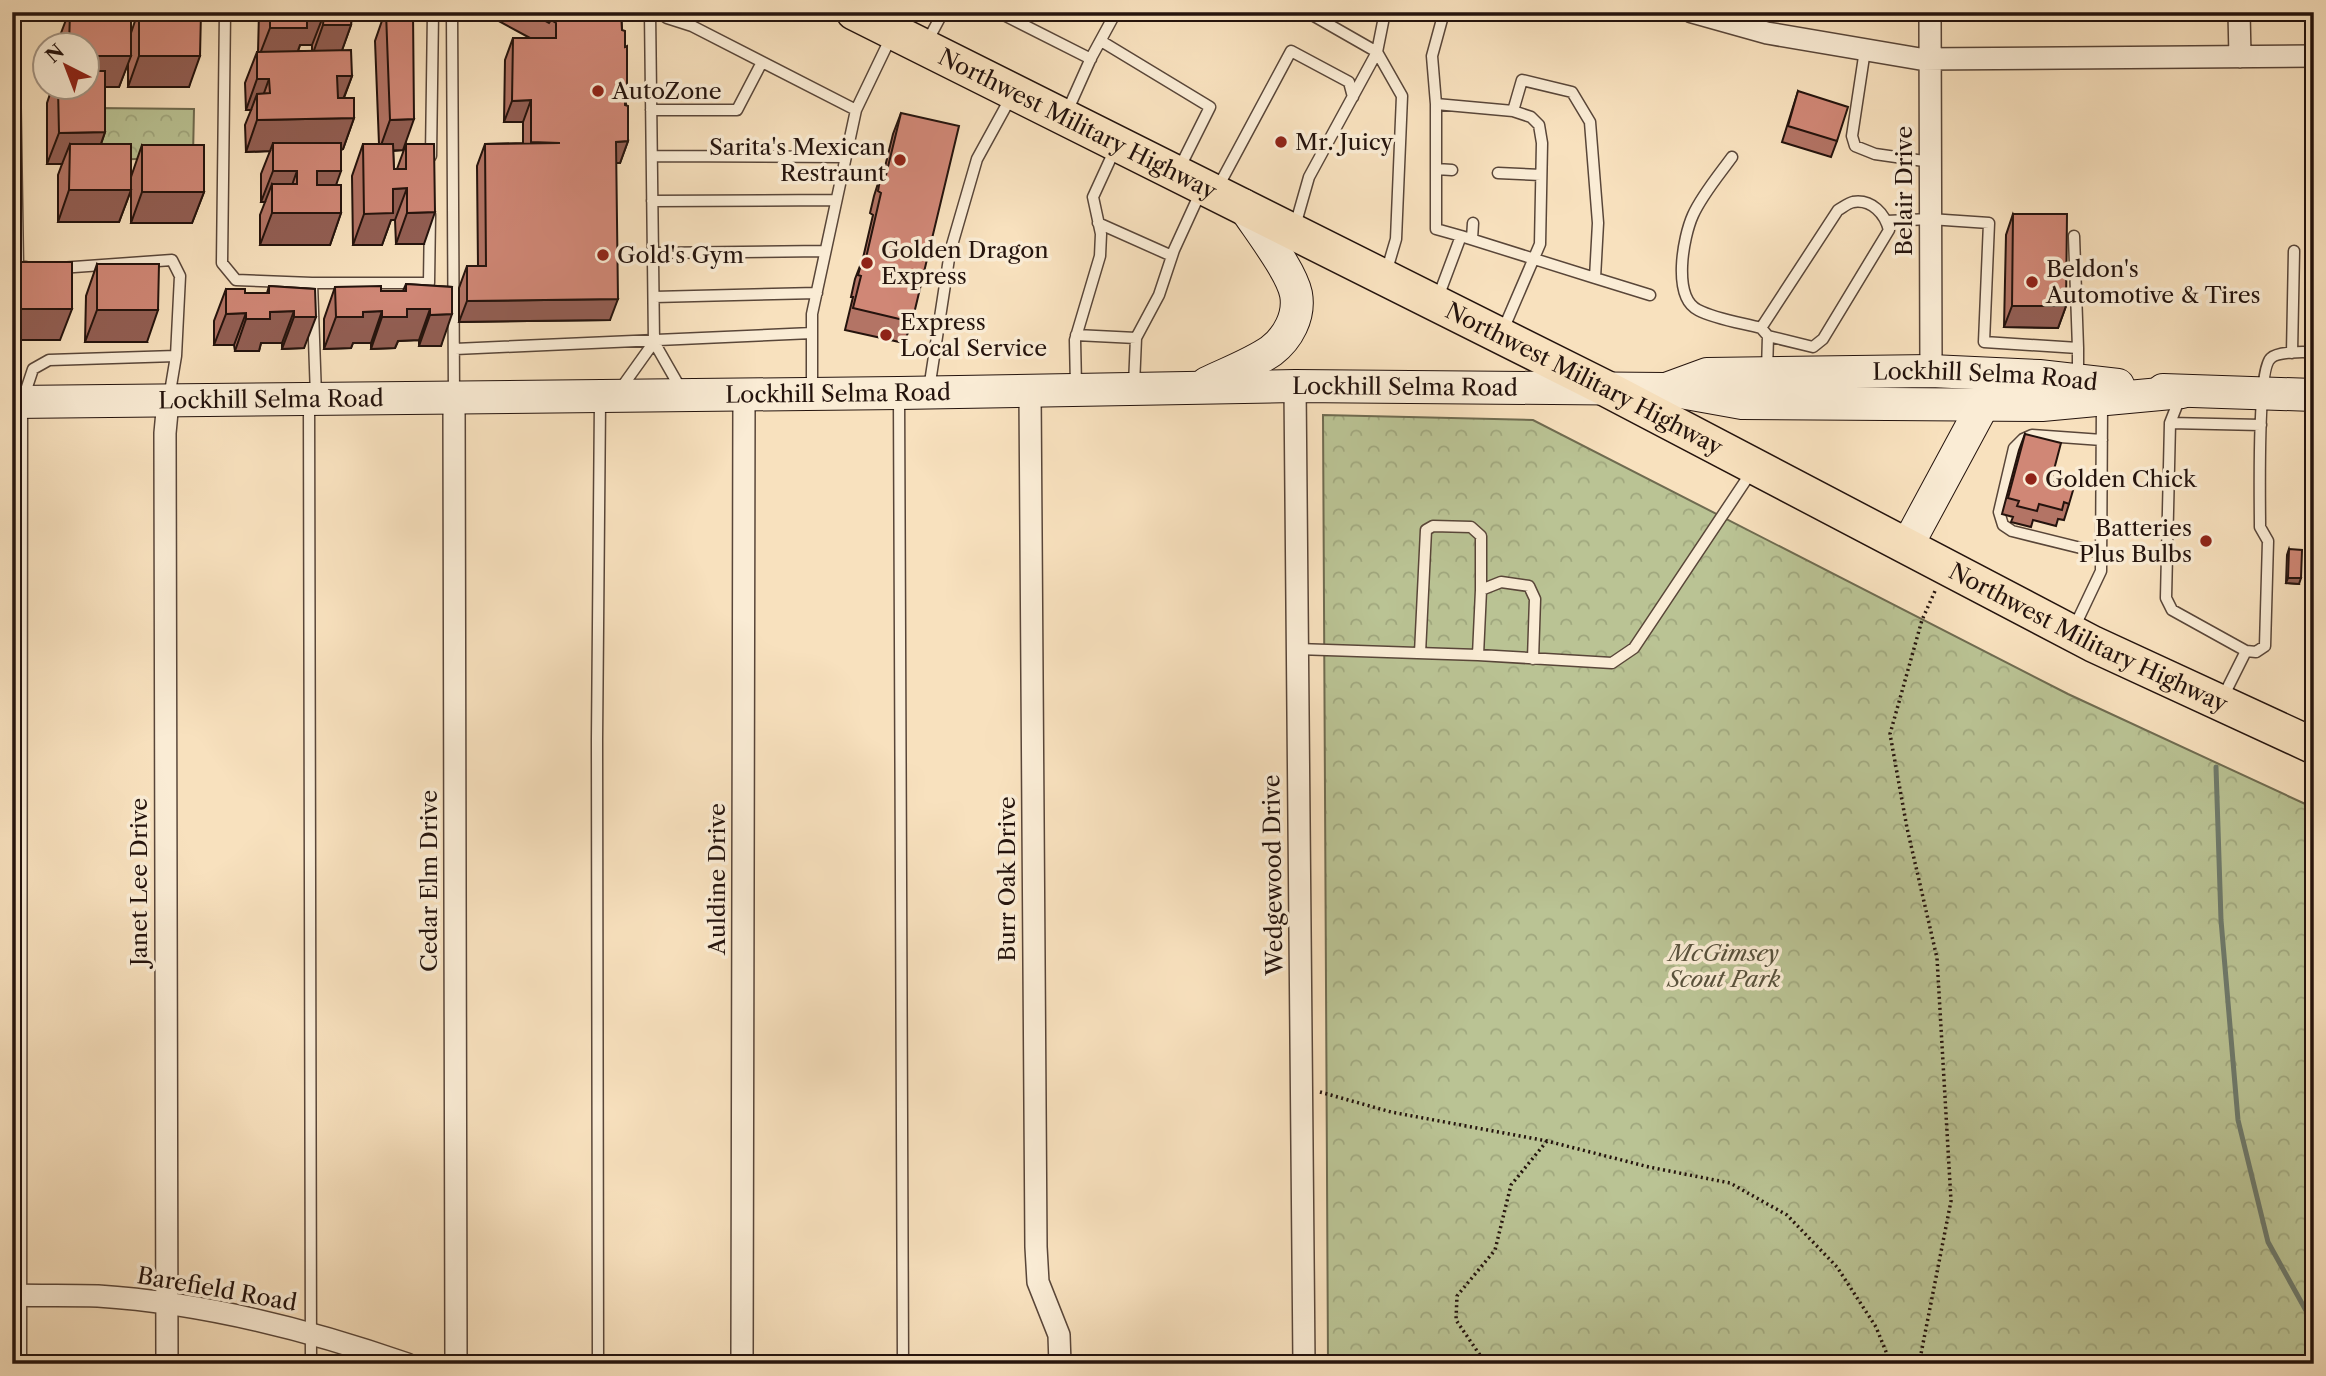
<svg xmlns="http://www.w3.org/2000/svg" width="2326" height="1376" font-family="'Libre Caslon Text',serif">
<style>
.forest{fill:url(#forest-crowns);stroke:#6f6b50;stroke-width:2}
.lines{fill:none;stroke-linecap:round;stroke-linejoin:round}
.stream{stroke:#6e7a6c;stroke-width:5}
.lane-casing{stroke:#594639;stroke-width:13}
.street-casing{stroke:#594639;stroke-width:24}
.secondary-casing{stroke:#24130d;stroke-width:34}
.primary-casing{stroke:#24130d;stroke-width:38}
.path{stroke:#24130d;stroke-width:3.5;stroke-dasharray:2 3.5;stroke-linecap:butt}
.lane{stroke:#faecd5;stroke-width:10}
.street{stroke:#faecd5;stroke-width:21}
.secondary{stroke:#faecd5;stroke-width:32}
.primary{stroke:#f8e1be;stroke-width:35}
.wall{fill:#b37465;stroke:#24130d;stroke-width:2;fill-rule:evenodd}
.shaded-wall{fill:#925e53;stroke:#24130d;stroke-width:2}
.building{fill:#d08776;stroke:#24130d;stroke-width:2}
.poi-dot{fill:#8f2418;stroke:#faecd5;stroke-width:2.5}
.labels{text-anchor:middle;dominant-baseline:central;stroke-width:7;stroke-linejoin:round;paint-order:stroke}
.poi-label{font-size:23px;fill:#24130d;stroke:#faecd5;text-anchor:start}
.street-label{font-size:23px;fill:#24130d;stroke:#faecd5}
.park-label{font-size:23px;font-style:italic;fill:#58513c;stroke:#faecd5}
</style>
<defs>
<pattern id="forest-crowns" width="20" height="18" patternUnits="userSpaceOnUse" patternTransform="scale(1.75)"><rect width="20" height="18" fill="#bac394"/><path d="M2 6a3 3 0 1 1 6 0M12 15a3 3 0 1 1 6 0" fill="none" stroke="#a0a77e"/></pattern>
</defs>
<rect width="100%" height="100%" fill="#f8e1be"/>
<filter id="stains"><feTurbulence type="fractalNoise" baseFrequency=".00286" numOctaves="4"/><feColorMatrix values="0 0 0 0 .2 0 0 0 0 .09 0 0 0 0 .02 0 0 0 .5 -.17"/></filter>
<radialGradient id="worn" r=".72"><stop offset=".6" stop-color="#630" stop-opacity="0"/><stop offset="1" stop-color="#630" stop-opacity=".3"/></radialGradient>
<!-- forest -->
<path class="forest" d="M97,108L194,109L193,156L97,161Z
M1323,415L1533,420L2068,694L2314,808V1364H1328Z"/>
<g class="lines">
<!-- stream -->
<path class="stream" d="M2216,767L2221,920L2238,1120L2268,1242L2314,1325"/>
<defs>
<path id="lane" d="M14,12L18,267H26
M225,12L222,263L236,280L312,283L316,396
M452,12L454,394
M650,12L654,342L682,391
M659,12L667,18L692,26L856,110L812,314V390
M998,12L1091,59
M1307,12L1377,52L1385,12
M1101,41L1210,107L1179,169
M927,42L943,12
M1865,50L1852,136L1855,146L1875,154L1931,162
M1377,52L1402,96L1396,239L1386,273
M1436,104L1432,56L1444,12
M651,110H737L762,62
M856,110L891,37
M1066,114L1091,58L1116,12
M431,156L433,12
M652,156L845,157
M1732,157C1719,175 1702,195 1693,215C1683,237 1672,297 1698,310C1715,319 1742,323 1761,328L1768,336L1767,371
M1436,169L1452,170
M1498,173L1541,175
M1217,189L1291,51L1349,82L1353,97
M652,201L836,200
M1887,221L1930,219L1989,223L1984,342L2078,348V377
M1098,223L1172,256
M1295,226L1309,177L1377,52
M2074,236L2078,348
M1472,239L1473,223
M653,253L825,251
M60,268L172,260L180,276L176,356L169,398
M1595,278L1650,295
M312,283H429L430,215
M654,297L817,293
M1437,300L1461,236L1595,278L1598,223L1590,122L1572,92L1522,80L1513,111L1436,104V229L1461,236
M1761,328L1838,210C1842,208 1848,203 1853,202C1872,199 1885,214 1889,230L1823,339L1813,347L1768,336
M1503,330L1540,244L1542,143L1539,125L1531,117L1513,111
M1076,335L1136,338
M455,349L812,333
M2292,353L2294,251
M1134,385L1136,338L1159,295L1174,250L1201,191
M1076,386L1075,340L1100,256L1101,234L1093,197L1115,149
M929,389L950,252L977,159L1011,97
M619,391L654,342
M2181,395L2170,423L2166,598L2172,610L2246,651L2256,652L2265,646L2268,541L2260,527C2260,502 2257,369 2271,358C2277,352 2305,351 2314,353
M899,396L903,1364
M309,402L311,1364
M2170,423L2261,425
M2101,553L2012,531L2003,525L1999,512L2014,448L2023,439L2032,435L2102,440
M2073,630L2101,571L2102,404
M1297,649L1478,655L1612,663L1634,648L1752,471
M1420,653L1426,530L1433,526L1471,527L1481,536V590
M1478,655L1481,590L1501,582L1529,586L1535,599L1533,659
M2223,697L2246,651
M21,1364L22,402L33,369L49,360L176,356
M598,1364L597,740L600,401"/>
<path id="street" d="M1692,12L1767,33L1920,59L2314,56
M1930,12L1931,371
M2239,12L2240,57
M1295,386L1304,1364
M1030,391L1036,1247L1038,1282L1059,1335L1060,1364
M454,397L456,1364
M12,1295C41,1296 70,1295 98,1296C205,1303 307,1329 407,1364
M167,1364L165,433L168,401
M742,1364L744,395"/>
<g id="secondary">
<path d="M1207,383C1228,373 1252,364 1271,351C1288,338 1300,316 1296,294C1291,270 1257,227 1243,205"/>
<path id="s1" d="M1666,389L1707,374L1931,371L2039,376L2118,385"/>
<path d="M2163,390L2314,395"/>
<path id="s2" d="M12,402L899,393L1295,386L1664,389L1742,403L2042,405L2182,392"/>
<path d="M1907,546L1983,405"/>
</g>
<g id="primary">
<path id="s3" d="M854,12L1605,388L2093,644L2314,746"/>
</g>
</defs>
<!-- lane casing -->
<use href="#lane" class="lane-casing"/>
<!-- street casing -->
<use href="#street" class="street-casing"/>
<!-- secondary casing -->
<use href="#secondary" class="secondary-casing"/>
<!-- primary casing -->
<use href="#primary" class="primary-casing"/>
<!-- path -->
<path class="path" d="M1320,1092L1391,1112L1547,1141L1649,1167L1730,1183L1787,1215L1837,1267L1876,1327L1891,1364
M1486,1364L1456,1320L1457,1296L1495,1250L1511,1185L1547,1141
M1919,1364L1951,1201L1937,958L1907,828L1890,734L1922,620L1935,591"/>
<!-- lane -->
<use href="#lane" class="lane"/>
<!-- street -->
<use href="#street" class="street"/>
<!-- secondary -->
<use href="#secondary" class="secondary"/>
<!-- primary -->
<use href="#primary" class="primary"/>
</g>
<!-- wall -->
<path class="wall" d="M69,12H131V33L138,12H201L189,87H128V63L119,87H105V132L101,144L131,190L119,222H58V175L62,164H47V103L52,88H88V46H58V41Z
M259,12H352L351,25L342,50L352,76L344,98L354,118L343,149L341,150L336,185L341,213L330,245H260V215L265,202H261V174L270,151L246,152L245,125L251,110H246L245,83L257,52H258ZM300,45H312V51H298Z
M385,12H413L403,150L393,151L394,169H397L406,144L424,244H396L395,220H391L382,245H353L352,176L363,144H379L375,41Z
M482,12H621L628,141L620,163H616L610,320L459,322V288L467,266H478L477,166L485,144L523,143V122H504L505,60L513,38H530Z
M1798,91L1837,141L1831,157L1782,142Z
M901,113L912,322L904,343L845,330L853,297H851L855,279L863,258L873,215L870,213L874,196L881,174L883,175L893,134Z
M142,145L204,192L192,223H131V177Z
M2013,214L2066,306L2058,328L2004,327L2006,235Z
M97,264L147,342H85L86,296Z
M406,284L452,287L441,346H419V340L398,341L395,348L371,349V343H353L351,348L324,349V319L335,287L381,291H403Z
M269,286L315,289L304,348L282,349V343H261L259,351H235L234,345H214V321L226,289L245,293H267Z
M2025,434L2051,481L2069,504L2064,520L2058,519L2056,526L2033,520L2031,527L2011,522L2013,517L2002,514L2019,450Z
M2289,549L2299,584L2286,583L2287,555Z"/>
<!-- shaded-wall -->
<path class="shaded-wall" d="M307,14H324L312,45H300L295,59H258L270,28Z
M323,25H351L340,56H312Z
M88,56H131L119,87H88Z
M139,56H200L189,87H128Z
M337,76H352L340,107H326Z
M257,79H269L258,110L257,94L251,110H246Z
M531,100L523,122H504L512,101Z
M354,118L343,149L273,151V143L270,151L246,152L257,120Z
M414,119L403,150L379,151L390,120Z
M105,132L94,164L70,144L62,164H47L59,133Z
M628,141L620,163H608L616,142Z
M273,171H297L286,202L272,184L265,202H261Z
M317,171H341L330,202H305Z
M407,188L395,220H391L382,245H353L364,214L393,189Z
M69,190H131L119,222H58Z
M142,192H204L192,223H131Z
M435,212L424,244H396L407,213Z
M272,213H341L330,245H260Z
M618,299L610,320L459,322L467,301Z
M2012,306H2066L2058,328L2004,327Z
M12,309H72L60,340H12Z
M407,309H430L419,340L398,341L395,348L371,349L382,317Z
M97,310H158L147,342H85Z
M294,311L282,343H261L259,351H235L246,319L270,312Z
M382,311L371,343H353L351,348L324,349L336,317L363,312Z
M246,313L234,345H214L226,314Z
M452,314L441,346H419L430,315Z
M294,317H316L304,348L282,349Z
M2288,578H2301L2299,584L2286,583Z"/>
<!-- building -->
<path class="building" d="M70,12H131V56H88V46H69Z
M139,12H201L200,56H139Z
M270,12H352L351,25H323L324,14H307V28H270Z
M386,12H413L414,119L390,120Z
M529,12H621L622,30L625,31V47L627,46V92H625V105L628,106V141L616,142L618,299L467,301V266H486L485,144L560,143L531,142V100L512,101L513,38H556V23L551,20L549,23Z
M351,50L352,76H337L338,98H354V118L257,120V94L270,93L269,79H257V52Z
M88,71H105V132L59,133L58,88H88Z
M1798,91L1848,107L1837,141L1788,126Z
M901,113L959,126L912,322L853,308L861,276L858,275L863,258H866L881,193L878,191L881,174L886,175Z
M273,143H341V171H317V185H341V213H272V184H297V171H273Z
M70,144H131V190H69Z
M363,144H393L394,169H406V144H434L435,212L407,213V188L393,189V213L364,214Z
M142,145H204V192H142Z
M2013,214H2067L2066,306H2012Z
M12,262H72V309H12Z
M97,264H159L158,310H97Z
M406,284L452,287V314L430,315V309H407V317H382V311L363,312V317H336L335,287L381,286V291H406Z
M269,286L315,289L316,317H294V311L270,312V319H246V313L226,314V289H245V293H269Z
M2025,434L2061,443L2051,481L2074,487L2069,504L2064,502L2062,510L2039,504L2037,511L2017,506L2019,501L2008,498Z
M2289,549L2302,550L2301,578H2288Z"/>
<!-- markers -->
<g class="poi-dot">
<circle cx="598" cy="91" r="7"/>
<circle cx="1281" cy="142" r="7"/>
<circle cx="900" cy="160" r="7"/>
<circle cx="603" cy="255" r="7"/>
<circle cx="867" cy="263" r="7"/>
<circle cx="2032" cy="282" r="7"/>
<circle cx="886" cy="335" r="7"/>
<circle cx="2031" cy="479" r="7"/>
<circle cx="2206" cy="541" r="7"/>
</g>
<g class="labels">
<!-- poi labels -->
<g class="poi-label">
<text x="612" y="91">AutoZone</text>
<text x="1295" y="142">Mr. Juicy</text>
<text x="886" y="147" text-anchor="end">Sarita's Mexican<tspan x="886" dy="26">Restraunt</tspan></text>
<text x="881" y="250">Golden Dragon<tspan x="881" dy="26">Express</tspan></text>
<text x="617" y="255">Gold's Gym</text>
<text x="2046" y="269">Beldon's<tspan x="2046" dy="26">Automotive &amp; Tires</tspan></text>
<text x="900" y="322">Express<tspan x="900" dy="26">Local Service</tspan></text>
<text x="2045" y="479">Golden Chick</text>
<text x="2192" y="528" text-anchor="end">Batteries<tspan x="2192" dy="26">Plus Bulbs</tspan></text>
</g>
<!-- street labels -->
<g class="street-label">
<text stroke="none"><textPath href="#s3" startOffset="250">Northwest Military Highway</textPath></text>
<text transform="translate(1904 191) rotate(-90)">Belair Drive</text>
<text stroke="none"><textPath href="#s1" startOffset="322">Lockhill Selma Road</textPath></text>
<text stroke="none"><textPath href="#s3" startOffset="817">Northwest Military Highway</textPath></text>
<text stroke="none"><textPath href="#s2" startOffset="1393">Lockhill Selma Road</textPath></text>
<text stroke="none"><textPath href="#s2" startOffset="826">Lockhill Selma Road</textPath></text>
<text stroke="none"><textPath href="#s2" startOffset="259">Lockhill Selma Road</textPath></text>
<text stroke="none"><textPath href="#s3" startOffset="1384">Northwest Military Highway</textPath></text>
<text transform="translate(1273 875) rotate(-91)">Wedgewood Drive</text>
<text transform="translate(717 879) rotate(-90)">Auldine Drive</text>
<text transform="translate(1007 879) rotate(-90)">Burr Oak Drive</text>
<text transform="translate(429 881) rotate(-90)">Cedar Elm Drive</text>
<text transform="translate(139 882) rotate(-90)">Janet Lee Drive</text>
<text transform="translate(217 1289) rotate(10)">Barefield Road</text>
</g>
<!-- park labels -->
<g class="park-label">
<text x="1724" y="953">McGimsey<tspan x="1724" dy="26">Scout Park</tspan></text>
</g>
</g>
<!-- margin -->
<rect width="2326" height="1376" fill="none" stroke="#f8e1be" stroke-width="42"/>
<rect x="14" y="14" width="2298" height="1348" fill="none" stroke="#24130d" stroke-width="3.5"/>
<rect x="21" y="21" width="2284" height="1334" fill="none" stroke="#24130d" stroke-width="2"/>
<!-- north arrow -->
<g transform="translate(66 66) rotate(318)"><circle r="33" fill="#faecd5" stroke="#a49585" stroke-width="2"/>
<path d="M0-5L12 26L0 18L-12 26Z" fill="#8f2418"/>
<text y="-10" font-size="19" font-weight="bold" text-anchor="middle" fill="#24130d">N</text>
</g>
<rect width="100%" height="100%" filter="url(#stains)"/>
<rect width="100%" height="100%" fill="url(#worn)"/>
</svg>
